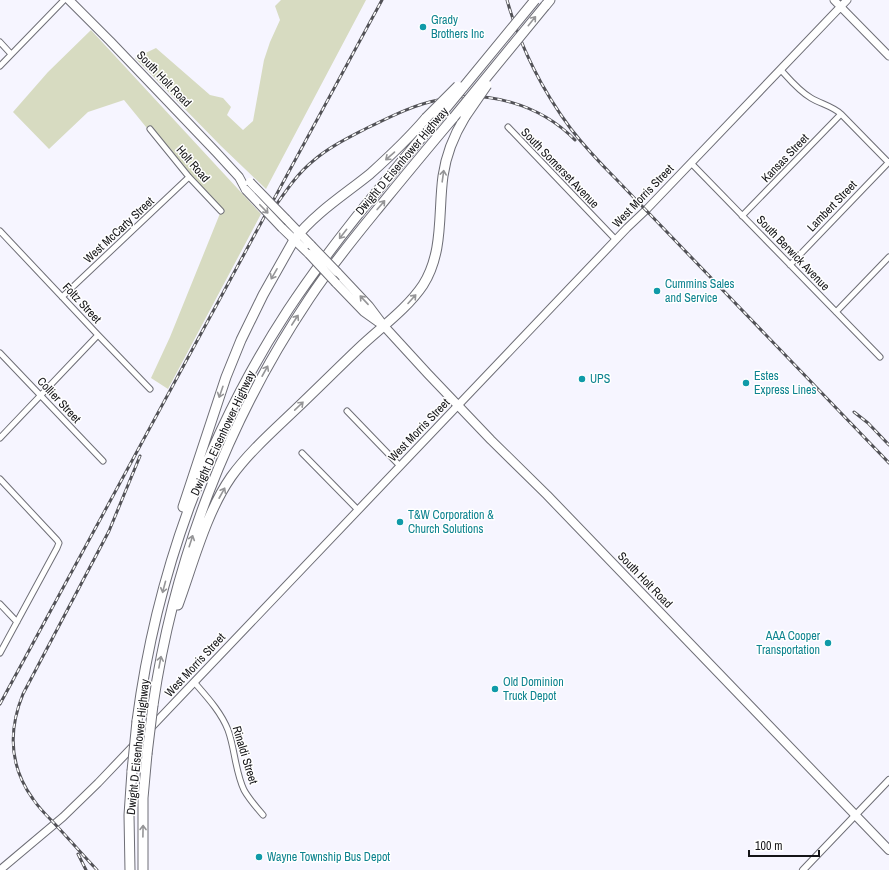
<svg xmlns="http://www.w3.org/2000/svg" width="889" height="870" font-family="'Archivo Narrow',sans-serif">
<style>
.green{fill:#d7dbc1}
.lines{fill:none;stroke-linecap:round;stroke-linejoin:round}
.minor-casing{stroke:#6e6e76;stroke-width:7}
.tertiary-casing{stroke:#6e6e76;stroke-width:8}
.secondary-casing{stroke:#6e6e76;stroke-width:9}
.primary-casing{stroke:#6e6e76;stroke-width:10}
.motorway-casing{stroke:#6e6e76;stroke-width:11}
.minor{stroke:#fff;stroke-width:5}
.tertiary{stroke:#fff;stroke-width:6}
.secondary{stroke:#fff;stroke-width:7}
.primary{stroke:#fff;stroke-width:8}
.motorway{stroke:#fff;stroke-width:9}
.rail-casing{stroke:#525257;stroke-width:3}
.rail{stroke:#fff;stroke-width:1.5;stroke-dasharray:4.5;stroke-linecap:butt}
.primary-bridge-casing{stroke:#6e6e76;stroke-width:10;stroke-linecap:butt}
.motorway-bridge-casing{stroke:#6e6e76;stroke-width:11;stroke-linecap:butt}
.primary-bridge{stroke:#fff;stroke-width:8}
.motorway-bridge{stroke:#fff;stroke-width:9}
.oneway{stroke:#959597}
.culture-dot{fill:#0f9aa8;stroke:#fff;stroke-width:1.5}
.labels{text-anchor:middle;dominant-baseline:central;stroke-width:3;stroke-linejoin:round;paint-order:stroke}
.culture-label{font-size:12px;fill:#0d838f;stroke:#fff;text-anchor:start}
.street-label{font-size:12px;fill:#141417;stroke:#fff}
</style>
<rect width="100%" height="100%" fill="#f6f5ff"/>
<!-- green -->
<path class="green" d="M281,0H366L266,189L221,146L135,58L156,48L210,95L223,98L231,107L227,115L243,130L253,121L264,60L270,42L280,20L275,6Z
M91,30L261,214L168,389L151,378L170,337L221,211L186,176L124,100L88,112L49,149L13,112L48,72Z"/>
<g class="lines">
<defs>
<path id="minor" d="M0,42L11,54
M0,66L64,0
M781,70C790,80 799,91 811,98C821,104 832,106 841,114L889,163
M508,127L616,240
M150,129L189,177L221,211
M691,163L880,357
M742,216L841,114
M0,231L98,335L150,389
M790,265L889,162
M62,297L189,177
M836,312L889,257
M0,353L103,461
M347,411L400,466
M0,438L98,335
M302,453L358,510
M0,479L57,540L59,543L57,548L0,653
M0,604L17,622
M194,682C207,697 221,712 228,730C235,749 235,771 244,790C249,799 256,807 263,815"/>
<path id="tertiary" d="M803,870L889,780"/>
<path id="secondary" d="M834,0L889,56
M0,870L63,817L98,783L627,228L646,210L847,0"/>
<path id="primary" d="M69,0L110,41L216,152L239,177L246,190
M286,219L311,245
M282,228L309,254
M337,272L369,306L384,326L428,374L491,440L547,495L889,850
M336,283L364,312L378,322"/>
<path id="motorway" d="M545,6L550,0
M183,507L226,377L241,340L263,295L294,240C315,213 344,195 370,174C390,156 409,138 426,118
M178,605C193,564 206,513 231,477C249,452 273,431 296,409C317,389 338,368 359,348C380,328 407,309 423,285C444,252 438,212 443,176C446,155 454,135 465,117
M153,705C174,560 228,420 309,299C332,264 359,232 385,200C408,172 431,144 454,117
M137,721C156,575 207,434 288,310C333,242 386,180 438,118
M130,870L129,815L132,771
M143,870V798L147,754"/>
</defs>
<!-- minor casing -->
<use href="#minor" class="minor-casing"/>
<!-- tertiary casing -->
<use href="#tertiary" class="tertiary-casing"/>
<!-- secondary casing -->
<use href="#secondary" class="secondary-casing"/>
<!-- primary casing -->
<use href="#primary" class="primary-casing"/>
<!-- motorway casing -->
<use href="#motorway" class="motorway-casing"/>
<!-- minor -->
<use href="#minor" class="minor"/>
<!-- tertiary -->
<use href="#tertiary" class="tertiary"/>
<!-- secondary -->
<use href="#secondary" class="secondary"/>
<!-- primary -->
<use href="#primary" class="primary"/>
<!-- motorway -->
<use href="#motorway" class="motorway"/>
<defs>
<path id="rail" d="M507,0C520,46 542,90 571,129C585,147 600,163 616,179L889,463
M274,208C286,191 297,174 313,161C329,147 348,138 367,128C390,117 413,105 438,100C486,89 540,104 575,140
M854,412L868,423L889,445
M0,704L382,0
M78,854L86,870
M97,870C82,854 68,838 53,822C46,815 39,808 33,799C9,766 8,731 23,694L109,531L140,456"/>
</defs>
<!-- rail casing -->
<use href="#rail" class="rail-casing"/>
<!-- rail -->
<use href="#rail" class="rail"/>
<defs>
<path id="primary-bridge" d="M250,182L286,219
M246,190L282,228
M311,245L337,272
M309,254L336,283"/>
<path id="motorway-bridge" d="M454,117L545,6
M465,117L487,85
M426,118L458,86
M438,118L535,0
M147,754L153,705
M132,771L137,721"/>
</defs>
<!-- primary-bridge casing -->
<use href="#primary-bridge" class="primary-bridge-casing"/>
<!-- motorway-bridge casing -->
<use href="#motorway-bridge" class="motorway-bridge-casing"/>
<!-- primary-bridge -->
<use href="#primary-bridge" class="primary-bridge"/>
<!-- motorway-bridge -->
<use href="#motorway-bridge" class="motorway-bridge"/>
</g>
<!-- one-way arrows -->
<defs><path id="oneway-shaft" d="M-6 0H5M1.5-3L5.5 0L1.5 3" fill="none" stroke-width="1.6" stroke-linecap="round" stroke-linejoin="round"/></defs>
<g class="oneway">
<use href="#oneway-shaft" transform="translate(532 21) rotate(-51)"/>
<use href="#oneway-shaft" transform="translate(390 156) rotate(139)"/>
<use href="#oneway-shaft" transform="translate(443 176) rotate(-82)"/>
<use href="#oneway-shaft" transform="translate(381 205) rotate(-50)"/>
<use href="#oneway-shaft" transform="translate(264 209) rotate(46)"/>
<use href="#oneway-shaft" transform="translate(343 234) rotate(128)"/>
<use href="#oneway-shaft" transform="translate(274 274) rotate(120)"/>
<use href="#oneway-shaft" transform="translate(412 299) rotate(-48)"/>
<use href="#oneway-shaft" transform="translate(364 300) rotate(-133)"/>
<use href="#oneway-shaft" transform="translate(295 320) rotate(-57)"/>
<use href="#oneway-shaft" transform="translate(265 371) rotate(-61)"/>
<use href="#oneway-shaft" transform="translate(221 392) rotate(109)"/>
<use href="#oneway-shaft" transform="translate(299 406) rotate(-44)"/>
<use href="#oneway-shaft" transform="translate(222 493) rotate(-61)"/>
<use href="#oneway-shaft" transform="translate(191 541) rotate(-72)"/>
<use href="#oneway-shaft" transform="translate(164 587) rotate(105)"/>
<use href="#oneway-shaft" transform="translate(160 662) rotate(-79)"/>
<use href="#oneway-shaft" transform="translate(143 831) rotate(-89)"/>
</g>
<!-- markers -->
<g class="culture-dot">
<circle cx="423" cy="27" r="4"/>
<circle cx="657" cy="291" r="4"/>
<circle cx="582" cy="379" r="4"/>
<circle cx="746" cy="383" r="4"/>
<circle cx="400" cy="522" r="4"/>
<circle cx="828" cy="643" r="4"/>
<circle cx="495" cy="689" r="4"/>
<circle cx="259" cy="857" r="4"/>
</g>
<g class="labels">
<!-- culture labels -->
<g class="culture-label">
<text x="431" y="20">Grady<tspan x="431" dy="14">Brothers Inc</tspan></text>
<text x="665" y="284">Cummins Sales<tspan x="665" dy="14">and Service</tspan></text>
<text x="754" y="376">Estes<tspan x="754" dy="14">Express Lines</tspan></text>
<text x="590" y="379">UPS</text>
<text x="408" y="515">T&amp;W Corporation &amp;<tspan x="408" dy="14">Church Solutions</tspan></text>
<text x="820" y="636" text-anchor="end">AAA Cooper<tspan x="820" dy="14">Transportation</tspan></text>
<text x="503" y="682">Old Dominion<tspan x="503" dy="14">Truck Depot</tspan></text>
<text x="267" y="857">Wayne Township Bus Depot</text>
</g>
<!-- street labels -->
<g class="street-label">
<text transform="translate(164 79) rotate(46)">South Holt Road</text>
<text transform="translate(785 158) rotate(-46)">Kansas Street</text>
<text transform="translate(402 161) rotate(-50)">Dwight D Eisenhower Highway</text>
<text transform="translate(193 164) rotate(49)">Holt Road</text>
<text transform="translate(560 168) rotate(46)">South Somerset Avenue</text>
<text transform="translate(643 196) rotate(-46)">West Morris Street</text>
<text transform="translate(832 206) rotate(-46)">Lambert Street</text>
<text transform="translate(119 230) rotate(-43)">West McCarty Street</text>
<text transform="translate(793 253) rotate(46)">South Berwick Avenue</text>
<text transform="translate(82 303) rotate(47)">Foltz Street</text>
<text transform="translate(59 400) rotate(47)">Collier Street</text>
<text transform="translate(419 430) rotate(-46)">West Morris Street</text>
<text transform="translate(223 433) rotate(-65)">Dwight D Eisenhower Highway</text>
<text transform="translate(645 580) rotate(46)">South Holt Road</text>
<text transform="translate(195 665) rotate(-47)">West Morris Street</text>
<text transform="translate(138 747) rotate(-84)">Dwight D Eisenhower Highway</text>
<text transform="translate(245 755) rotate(73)">Rinaldi Street</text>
</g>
</g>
<!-- scale -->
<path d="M749 850v6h70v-6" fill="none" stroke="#141417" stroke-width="2"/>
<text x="755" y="850" font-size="12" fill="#141417" stroke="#ffffff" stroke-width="3" paint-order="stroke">100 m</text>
</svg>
